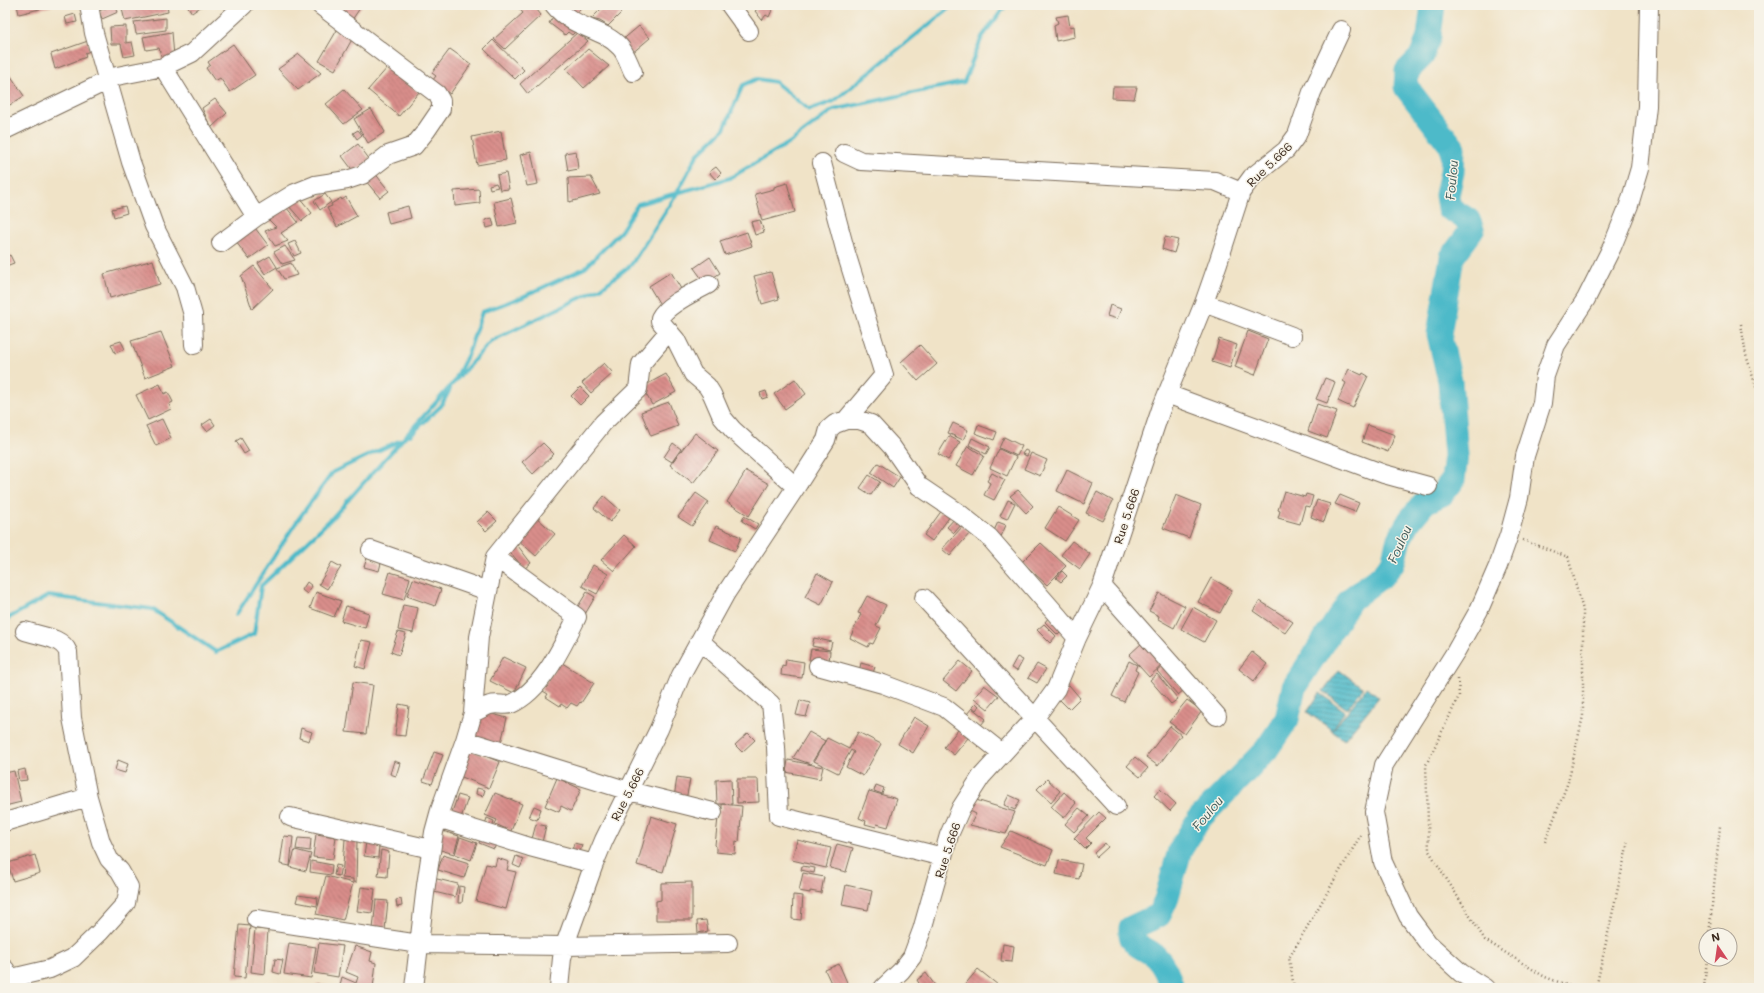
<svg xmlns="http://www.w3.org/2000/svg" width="1764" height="993" font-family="Mali,sans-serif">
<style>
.water{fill:url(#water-rules);stroke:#447274}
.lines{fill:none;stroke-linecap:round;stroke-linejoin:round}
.stream{stroke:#4ebac9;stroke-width:4}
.river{stroke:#4ebac9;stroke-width:25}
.building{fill:url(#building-back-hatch)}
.minor-casing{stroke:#7a6b59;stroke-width:20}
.path{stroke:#7a6b59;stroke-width:2.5;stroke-dasharray:1 3;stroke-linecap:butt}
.minor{stroke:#fff;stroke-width:18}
.labels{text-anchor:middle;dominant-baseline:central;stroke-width:3;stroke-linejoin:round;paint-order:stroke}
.street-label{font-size:12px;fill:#3b2a1e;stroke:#f7f3e8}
.water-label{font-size:13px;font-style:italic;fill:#425c5a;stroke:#f7f3e8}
</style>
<defs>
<pattern id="water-rules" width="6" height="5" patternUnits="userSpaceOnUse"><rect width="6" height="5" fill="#4ebac9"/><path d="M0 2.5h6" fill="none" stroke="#4297a3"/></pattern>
<pattern id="building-back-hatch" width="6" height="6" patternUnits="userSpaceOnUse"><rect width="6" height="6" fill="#d98e8b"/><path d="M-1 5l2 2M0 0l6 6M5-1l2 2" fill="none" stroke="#b17471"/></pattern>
</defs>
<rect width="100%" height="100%" fill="#f7f3e8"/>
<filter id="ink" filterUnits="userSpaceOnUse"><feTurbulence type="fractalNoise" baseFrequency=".025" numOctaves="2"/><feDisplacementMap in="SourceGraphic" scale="8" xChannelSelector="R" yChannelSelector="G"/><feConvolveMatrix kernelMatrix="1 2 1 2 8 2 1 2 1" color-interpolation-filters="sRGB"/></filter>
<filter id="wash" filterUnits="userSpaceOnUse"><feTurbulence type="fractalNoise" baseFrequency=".012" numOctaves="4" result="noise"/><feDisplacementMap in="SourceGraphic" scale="16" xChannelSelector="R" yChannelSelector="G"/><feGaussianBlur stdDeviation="0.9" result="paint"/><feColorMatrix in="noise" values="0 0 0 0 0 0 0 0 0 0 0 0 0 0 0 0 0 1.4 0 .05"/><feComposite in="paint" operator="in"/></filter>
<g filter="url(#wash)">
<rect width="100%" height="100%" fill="#f0e3c7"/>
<!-- water -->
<path class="water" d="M1339,670L1363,688L1347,709L1323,691Z
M1367,687L1379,697L1344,740L1332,731Z
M1320,693L1345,711L1332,730L1307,712Z"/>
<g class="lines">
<!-- stream -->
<path class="stream" d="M456,378L468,354L482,312L522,297L585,268L621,231L638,204L730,178L789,143L833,110L964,82L982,37L1006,5
M410,435L441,406L450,389
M236,615L297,521L333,472L401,440
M5,620L48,596L152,609L216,652L254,634L261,586L332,518L491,341L601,288L631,265L676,195L697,155L724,129L743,85L757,79L775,82L809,110L834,101L953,5"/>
<!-- river -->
<path class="river" d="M1172,988C1169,977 1164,965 1156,957C1145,946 1129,948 1131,928L1159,915L1166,900L1180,850L1199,819L1266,750L1287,719L1294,687L1351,599L1384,574L1393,562L1399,539L1410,520L1425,502L1442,494L1453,480L1456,455L1450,381L1439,334L1452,257L1472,230L1468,220L1449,208L1447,195L1452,172L1453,148L1406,87L1407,71L1422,56L1429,36L1433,5"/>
</g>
<g id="blocks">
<!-- building -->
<path class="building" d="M17,5H52V6L19,14Z
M112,5H115L118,12L102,19L99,11Z
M121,5H167L168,12L125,21Z
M187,5H203L192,13Z
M333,5H362L348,26Z
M516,5H533L541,15L505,49L494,39L523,13Z
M563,5H582L576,16Z
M605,5H614L623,11L608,26L600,21L591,19Z
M762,5H768L772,10L769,17L766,15L762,20L755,11Z
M556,12L579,28L572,35L568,32L565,35L549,23Z
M75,14L77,22L67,24L65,17Z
M1068,15L1070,27L1074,26L1075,37L1056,41L1054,25L1058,23L1056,17Z
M166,18V30L136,34L134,22Z
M340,25L355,34L335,70L319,61Z
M126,26V43L132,42L135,55L124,57L121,44H111L110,27Z
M639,26L650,38L631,54L620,42Z
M172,32L174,57L163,64L159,48L146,50L143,37Z
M578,32L588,41L528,94L520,84Z
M493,40L524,70L515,79L484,49Z
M88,41L90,51L85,53L86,57L55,69L51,54Z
M233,44L255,75L230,92L220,78L215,81L206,68L210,65L208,62Z
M450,49L471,64L450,94L432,81L436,76L432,73Z
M588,49L609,66L584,88L566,69Z
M299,54L321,73L298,90L278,69Z
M5,67L24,96L5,108Z
M388,67L419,92L399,116L368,90Z
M1113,87H1137L1134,99L1112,98Z
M344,89L363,110L344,124L326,104Z
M215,99L227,113L211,128L202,108Z
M371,109L385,132L368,143L354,119Z
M358,130L362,135L357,139L353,133Z
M501,131L506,160L477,165L472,137Z
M358,144L370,160L354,172L342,156Z
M576,151L578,169L568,171L565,153Z
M531,152L538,184L527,186L520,155Z
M716,167L721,173L715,179L709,172Z
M374,172L389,191L380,198L365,180Z
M506,173L509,189L500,190L497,175Z
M591,177L600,194L569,202L568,178Z
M496,183L498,187L490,189L489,185Z
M787,183L795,212L762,221L755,194L774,189V187Z
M479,189L480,203L455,206L454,191Z
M325,194L331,202L320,210L314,201Z
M299,197L312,213L302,221L288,205Z
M346,197L357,216L337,227L327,208L332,206L331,204L341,198L342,200Z
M511,198L517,223L499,227L494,202Z
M125,206L127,213L114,217L112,209Z
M408,206L411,218L389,224L386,212Z
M286,207L298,222L281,233L288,241L275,246L265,231L276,227L268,219Z
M492,218L494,226L487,228L485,220Z
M760,220L764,232L755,235L751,222Z
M252,224L268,245L249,259L233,238Z
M747,232L752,246L725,255L720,241Z
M1165,237L1178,240L1174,253L1162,249Z
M295,241L301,253L294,256L288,244Z
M285,246L295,260L282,264L274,252Z
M10,255L14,263L6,266L5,258Z
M270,256L277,267L265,274L258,263Z
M710,257L720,273L705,283L694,268Z
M153,260L160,284L110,298L104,274Z
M291,263L297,275L284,279L277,268Z
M254,266L273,289L252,309L241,276Z
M671,272L684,294L662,308L649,286Z
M771,272L779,299L762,304L754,276Z
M1110,305L1121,309L1117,319L1107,316Z
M1248,331L1268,339L1255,375L1235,367Z
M161,332L175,366L145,378L131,341Z
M1219,339L1237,345L1230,368L1212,362Z
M121,341L125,349L115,353L111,344Z
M920,345L937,364L918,381L901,362Z
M604,363L613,373L591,393L582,383Z
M1349,369L1362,375L1363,373L1368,376L1353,408L1338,401L1346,383L1343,381Z
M666,374L676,392L652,405L642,387Z
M1325,378L1335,382L1327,403L1316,399Z
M795,379L806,394L785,409L774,394Z
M160,384L164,394L168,392L173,402L169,404L171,409L148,420L136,395Z
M580,387L589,396L580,405L571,396Z
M766,391L768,397L762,399L760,393Z
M669,402L678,426L651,436L641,412Z
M1317,404L1337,411L1327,438L1308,431Z
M162,419L171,438L156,446L146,426Z
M211,419L215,425L207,431L202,425Z
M953,423L968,430L963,440L948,433Z
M978,425L997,432L994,440L975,433Z
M1368,425L1395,435L1388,452L1362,442Z
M695,433L718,451L693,483L670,465Z
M949,436L960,442L948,460L938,454Z
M1004,437L1022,446L1017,456L999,448Z
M241,438L249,451L244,454L236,441Z
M972,438L990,447L986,454L969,445Z
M543,443L554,454L533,474L522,462Z
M673,443L681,449L672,462L664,457Z
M968,446L984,456L973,475L956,466Z
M999,449L1016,457L1007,476L990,468Z
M1025,450L1029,452L1027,456L1022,454Z
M1031,453L1047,460L1040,476L1024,469Z
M878,463L900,477L893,488L871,473Z
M1067,470L1093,483L1084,504L1057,491Z
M746,471L769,484L749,516L727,502Z
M992,473L1005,480L994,500L984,495L990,483L987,481Z
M869,475L880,482L871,495L860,488Z
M1018,490L1033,506L1026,513L1010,496Z
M1284,491L1305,497L1306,494L1313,496L1310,507L1305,506L1300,524L1278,518L1280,511L1278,510Z
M1097,492L1113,501L1103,521L1086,513Z
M696,493L709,502L692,526L678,517Z
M1176,495L1201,505L1189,538L1163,528Z
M1340,495L1359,503L1355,512L1335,504Z
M604,496L620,510L610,522L594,508Z
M1008,500L1015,503L1007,519L1000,516Z
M1317,500L1330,504L1324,522L1311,517Z
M945,506L953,512L932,541L924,535Z
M1058,507L1079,520L1065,541L1045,528Z
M488,512L497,521L486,531L477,522Z
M535,516L555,534L536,556L516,538Z
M744,516L758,524L755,529L742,521Z
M955,518L962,524L954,533L947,527Z
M998,522L1006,525L1000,539L992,535Z
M716,526L741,537L735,551L710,540Z
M963,526L970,533L950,556L942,549Z
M624,535L636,546L614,571L601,560Z
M1072,541L1090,554L1080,569L1061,555Z
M515,542L531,563L524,569L507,548Z
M1041,543L1066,566L1047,585L1022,562Z
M367,558L381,563L379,571L364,567Z
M332,562L341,567L327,589L319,584Z
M593,565L608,574L597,594L582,586Z
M1062,571L1067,576L1061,582L1056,578Z
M390,572L410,578L404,600L383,594Z
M817,573L833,582L821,605L805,597Z
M1211,578L1232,590L1220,613L1198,602Z
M413,579L441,589L435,606L407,596Z
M307,582L312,586L307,594L302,590Z
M316,592L341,601L334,617L310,608Z
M587,592L595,597L584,616L575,611Z
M1159,593L1185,606L1174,628L1158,619L1159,616L1149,611Z
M867,596L886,605L876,626L881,628L873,644L870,643L868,647L850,638L861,614L858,613Z
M1260,601L1293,622L1285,633L1253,611Z
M403,605L418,608L413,633L398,630Z
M346,606L369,613L365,628L341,621Z
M1193,607L1216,620L1204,642L1181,629Z
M1049,617L1063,630L1058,635L1045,622Z
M1044,624L1056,636L1050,643L1037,630Z
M398,632L406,634L399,655L391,652Z
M814,638L832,642L830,650L812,646Z
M361,640L372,642L365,669L355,666Z
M1143,642L1163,664L1149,677L1129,655Z
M811,649L830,651L829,663L809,660Z
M1252,652L1267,664L1254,681L1239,669Z
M503,657L526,668L514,693L490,681Z
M1017,657L1023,660L1017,671L1011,668Z
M786,659L804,662L802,678L781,675L782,665L785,666Z
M559,661L594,683L581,703L580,702L577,706L571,703L567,708L561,704L560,706L546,697L548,694L541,690Z
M960,661L972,671L956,691L943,681Z
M1129,661L1137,665L1135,670L1138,672L1124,702L1112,696Z
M861,663L875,667L872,676L859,672Z
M1037,664L1046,669L1037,683L1028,678Z
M1163,666L1184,690L1178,695L1157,671Z
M1157,674L1178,699L1171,704L1150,680Z
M353,682L373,685L366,734L346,732Z
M984,685L999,696L988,709L974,698Z
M1069,685L1080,698L1069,709L1057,697Z
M800,700L810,703L806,717L796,715Z
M1187,700L1202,711L1185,734L1169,722Z
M976,703L979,706L976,710L972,707Z
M399,704L409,706L405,736L395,735Z
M972,708L986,719L981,725L967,714Z
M481,711L507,718L500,747L473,740Z
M914,717L929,726L913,753L898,744Z
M1170,726L1181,735L1158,766L1146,757Z
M301,728L312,732L309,741L299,738Z
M958,730L968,738L954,755L944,747Z
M809,732L825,741L811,764L793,758Z
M858,732L881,744L863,776L846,767L854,752L851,750L838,773L814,761L827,738L849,749Z
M748,733L755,740L742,752L735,745Z
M468,749L500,762L489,788L457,775Z
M434,752L443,755L432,784L423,781Z
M1135,757L1148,768L1140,777L1127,766Z
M118,760L128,764L125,773L115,770Z
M788,760L823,767L820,779L786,772Z
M394,761L400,763L396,776L390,774Z
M25,769L27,780L19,781L17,771Z
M14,771L21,802L5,806V773Z
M677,777L690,779L686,800L674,798Z
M557,778L581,789L571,811L561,806L559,812L545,806Z
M731,779L732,804H717L716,780Z
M737,779H758L759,802L737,803Z
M1047,779L1060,791L1051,802L1037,789Z
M876,785L884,788L882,794L874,791Z
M477,788L485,790L483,796L476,794Z
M1160,789L1176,804L1170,811L1154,796Z
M869,791L897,799L888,827L877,824L876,827L865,824L866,821L859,818Z
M1064,792L1076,803L1064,818L1051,807Z
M495,793L522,804L511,831L495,824L497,820L485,815Z
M458,795L468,798L461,818L451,815Z
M1009,795L1020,800L1015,810L1004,805Z
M976,800L1015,812L1006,834L970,825L976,814L970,811Z
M722,804L742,806L739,842L736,841L735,854L716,852V846L715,845L719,809H722Z
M534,806L541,809L537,820L529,817Z
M1079,808L1089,816L1074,832L1065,824Z
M1099,812L1106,818L1086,838L1091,843L1085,849L1074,838Z
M651,816L677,824L663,872L637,865Z
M487,818L494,821L492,827L485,825Z
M536,824L546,826L542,842L532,839Z
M439,830L459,836L454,854L434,848Z
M1011,831L1053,850L1047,865L1000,847Z
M316,834L336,837L333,859L313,857Z
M284,836L293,837L290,866L280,864Z
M481,836L497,842L494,849L479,843Z
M460,837L477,843L471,860L455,854Z
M298,838L311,839L310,851L296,849Z
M345,839L357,840L356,883L353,882V879L342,878Z
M797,840L831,848L826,868L792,860Z
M366,842L379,845L378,858L364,856Z
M574,843L582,845L579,856L571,854Z
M1105,843L1108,847L1097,857L1094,853Z
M837,844L853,848L846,872L830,868Z
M295,850L311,854L306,871L290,867Z
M381,850L389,852L387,877L378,876Z
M35,855L40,873L13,881L8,863Z
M443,855L469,863L464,878L438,870Z
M516,856L524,859L520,868L513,865Z
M497,858L509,862L507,870L516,872L506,909L476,901L486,864L495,866Z
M1059,860L1082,864L1079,879L1056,874Z
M311,861L332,865L331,875L310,872Z
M336,865L341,866L339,876L334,875Z
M802,866L815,868L814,873L801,870Z
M803,873L824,877L821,893L810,891V893L799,891Z
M326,876L353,883L343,920L316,914Z
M433,878L458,884L455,897L430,891Z
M692,882V920H656V901L661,900V883Z
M846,885L872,891L868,910L842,905Z
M459,886L464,887L462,903H458Z
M361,887L375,889L372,913L357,911Z
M298,895L318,898L317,906L296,902Z
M793,895L803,896L801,920L792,919Z
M401,899L402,906L397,907L396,900Z
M376,900L388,901L385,930L373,929Z
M706,920L708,931L698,933L697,921Z
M239,925L250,926L245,978L234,977Z
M255,929L268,930L265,974L251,972Z
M289,943L316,947L311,978L284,974Z
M319,943L343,946L338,977L314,973Z
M1003,944L1014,946L1012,962L1001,961Z
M355,946L372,952L370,961L376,963L373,988H350L340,985L342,977L356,983L358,977L346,972Z
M275,959L283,960L280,974L273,972Z
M839,964L849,987L847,988H832L831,986L832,985L825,970Z
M978,969L998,985L995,988H962Z
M926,973L937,988H922L917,980Z
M317,984L332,987V988H316Z"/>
</g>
</g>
<g filter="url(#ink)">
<use href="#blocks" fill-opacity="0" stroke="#7a6b59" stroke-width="1"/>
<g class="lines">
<defs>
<path id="minor" d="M89,5L94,33L131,162L154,226L185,287L193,315L194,345
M554,5C573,29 603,28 620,47C626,53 629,64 633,72
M730,5L749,31
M163,67L256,217
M5,130L117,76L163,67L192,53L244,5
M844,153L861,161L1215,181L1241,192
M822,163L846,253L884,375L846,420
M221,243L256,217L295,193L315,185L347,180L362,175L388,155L414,146L426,131L441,109V101L437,94L320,5
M709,284C695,292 667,304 660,318V321L676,340L693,374L707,386L712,394L722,417L733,430L796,487
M1204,303L1292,336
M1167,394L1384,474L1428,486
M371,550L488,591
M1102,586L1217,716
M924,598L1116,806
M700,641L771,704L776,747L779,816L943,857
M818,666L883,684L944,707L1002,753
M473,713C479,710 484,707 490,705C497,703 505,706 511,704C542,691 563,645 577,617L495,557
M465,740L629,791L713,812
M290,817L431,849
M438,818L530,847L594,864
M5,822L88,797
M256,919L419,944L565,946L728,943
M5,969L9,976L16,977L50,969L73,958L100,932L126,903L129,887L120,871L109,859L101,842L88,797L72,718L68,652C62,637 40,636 25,631
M414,988L426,885L434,832L440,810L465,740L473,713L479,637L495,557L603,423L638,389L641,364L669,331
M559,988L562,958L567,939L594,864L604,840L659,729L681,675L726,593L796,487L826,440L829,429L835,424L846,420H859L871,424L892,447L919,486L959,513L989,537L1077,638
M883,988L901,971L912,957L922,930L949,835L961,808L981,777L1035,718L1056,689L1077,638L1102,586L1161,409L1204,303L1218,263L1241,192L1252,177L1286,150L1297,135L1312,92L1341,30
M1485,988L1461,973L1428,943L1408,916L1383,862L1374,812L1384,765L1456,651L1479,610L1498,566L1509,535L1519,498L1525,456L1542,403L1545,376L1556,345L1586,299L1612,247L1629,205L1640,168L1647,106L1649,5"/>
</defs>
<!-- minor casing -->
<use href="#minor" class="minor-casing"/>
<!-- path -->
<path class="path" d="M1741,324L1746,355L1759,396
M1523,540L1568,557L1583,610V716L1568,782L1545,842
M1458,679L1459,696L1426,765L1429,851L1485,940L1545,977L1575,988
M1709,935L1720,826
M1294,988L1289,958L1362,833
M1596,988L1628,842
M1704,988L1707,959"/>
<!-- minor -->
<use href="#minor" class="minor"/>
</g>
</g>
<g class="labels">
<!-- street labels -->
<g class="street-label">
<text transform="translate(1269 164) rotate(-44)">Rue 5.666</text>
<text transform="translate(1126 516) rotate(-72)">Rue 5.666</text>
<text transform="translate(627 794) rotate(-63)">Rue 5.666</text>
<text transform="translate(947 850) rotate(-72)">Rue 5.666</text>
</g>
<!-- water labels -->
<g class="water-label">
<text transform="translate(1451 180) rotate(-85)">Foulou</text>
<text transform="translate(1399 544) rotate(-66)">Foulou</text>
<text transform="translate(1207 813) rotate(-50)">Foulou</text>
</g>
</g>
<!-- margin -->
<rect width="1764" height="993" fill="none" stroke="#f7f3e8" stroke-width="20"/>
<!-- north arrow -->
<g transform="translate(1718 947) rotate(347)"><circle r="19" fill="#f7f3e8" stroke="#aca397"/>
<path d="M0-3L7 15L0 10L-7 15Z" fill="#d1495b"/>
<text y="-6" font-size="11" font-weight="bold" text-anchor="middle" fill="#3b2a1e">N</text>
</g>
</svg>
